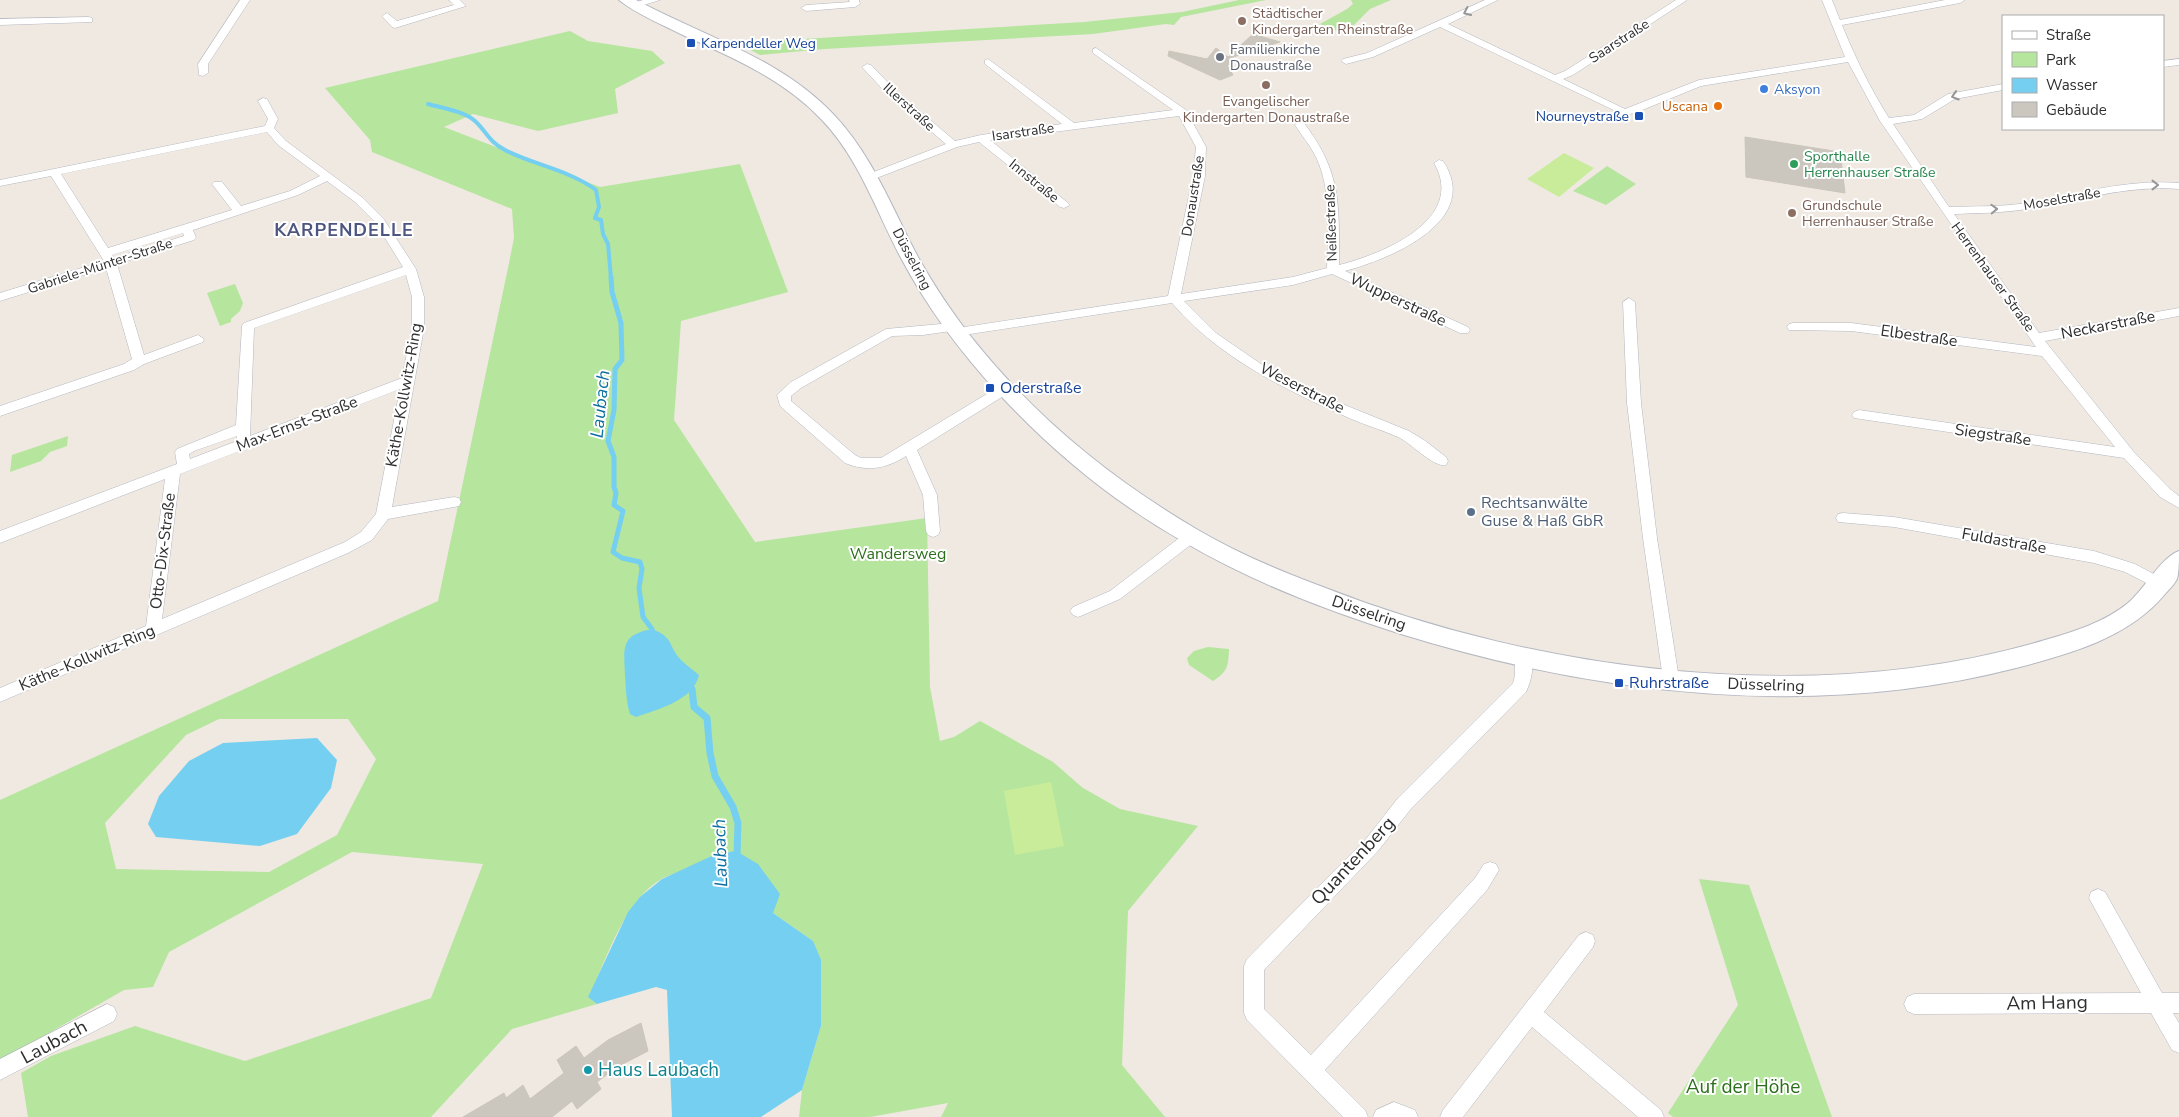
<svg xmlns="http://www.w3.org/2000/svg" width="2179" height="1117" font-family="'Nunito Sans',sans-serif">
<style>
.green{fill:#b6e59e;fill-rule:evenodd}
.pitch{fill:#c9ec9a}
.water{fill:#75cff0}
.lines{fill:none;stroke-linecap:round;stroke-linejoin:round}
.stream-far2{stroke:#75cff0;stroke-width:4}
.stream-far1{stroke:#75cff0;stroke-width:5}
.stream{stroke:#75cff0;stroke-width:7}
.building{fill:#cbc7bf;stroke:#cbc5ba}
.street-casing{stroke:#b4b7c1;stroke-width:1}
.secondary-casing{stroke:#b4b7c1;stroke-width:2}
.street{fill:#fff;fill-rule:evenodd}
.secondary{fill:#fff;fill-rule:evenodd}
.oneway{stroke:#969696}
.education-dot{fill:#8d6e63;stroke:#fff;stroke-width:2}
.transit-dot{fill:#1a4fb4;stroke:#fff;stroke-width:2}
.worship-dot{fill:#6b7280;stroke:#fff;stroke-width:2}
.shop-dot{fill:#3f7fe0;stroke:#fff;stroke-width:2}
.food-dot{fill:#e8710a;stroke:#fff;stroke-width:2}
.leisure-dot{fill:#2e9e5b;stroke:#fff;stroke-width:2}
.service-dot{fill:#5c6f8a;stroke:#fff;stroke-width:2}
.culture-dot{fill:#0f9aa8;stroke:#fff;stroke-width:2}
.labels{text-anchor:middle;dominant-baseline:central;stroke-width:4;stroke-linejoin:round;paint-order:stroke}
.far-education-label{font-size:14px;fill:#785e54;stroke:#fff;text-anchor:start}
.far-street-label{font-size:14px;fill:#2e2e2e;stroke:#fff}
.far-transit-label{font-size:14px;fill:#164399;stroke:#fff;text-anchor:start}
.far-worship-label{font-size:14px;fill:#5b616d;stroke:#fff;text-anchor:start}
.far-shop-label{font-size:14px;fill:#366cbe;stroke:#fff;text-anchor:start}
.far-food-label{font-size:14px;fill:#c56008;stroke:#fff;text-anchor:end}
.far-leisure-label{font-size:14px;fill:#27864d;stroke:#fff;text-anchor:start}
.street-label{font-size:16px;fill:#2e2e2e;stroke:#fff}
.transit-label{font-size:16px;fill:#164399;stroke:#fff;text-anchor:start}
.service-label{font-size:16px;fill:#4e5e75;stroke:#fff;text-anchor:start}
.park-label{font-size:16px;fill:#2c6e1b;stroke:#fff}
.far-district-label{font-size:18px;font-weight:bold;letter-spacing:1px;fill:#4d5680;stroke:#fff}
.water-label{font-size:18px;font-style:italic;fill:#0d6fa3;stroke:#fff}
.near-street-label{font-size:19px;fill:#2e2e2e;stroke:#fff}
.near-culture-label{font-size:19px;fill:#0d838f;stroke:#fff;text-anchor:start}
.near-park-label{font-size:19px;fill:#2c6e1b;stroke:#fff}
</style>
<rect width="100%" height="100%" fill="#efe9e1"/>
<!-- green -->
<path class="green" d="M1239,0H1266L1181,17L1174,25L1166,24L1093,34L825,49L760,55L737,43L1084,22L1182,12Z
M1351,0H1391L1370,9L1345,34L1320,24L1347,9L1353,4Z
M570,31L588,41L652,51L665,63L615,89L618,113L538,131L473,114L444,127L600,187L740,164L788,292L681,321L674,420L755,542L927,518L930,687L940,741L954,737L980,721L1053,762L1083,788L1120,809L1198,826L1128,911L1122,1065L1165,1117H941L948,1103L870,1117H799L802,1090L821,1026L813,941L773,913L685,870C678,872 670,875 663,878C624,900 607,958 589,997L597,1004L512,1029L431,1117H28L21,1073L51,1056L135,1026L245,1061L431,998L483,864L352,852L169,952L153,987L124,990L0,1061V800L438,601L509,263L514,238L512,209L372,152L370,140L325,88ZM219,719H348L376,759L337,835L269,872L116,869L105,823L186,735Z
M1607,166L1636,184L1606,205L1573,191Z
M235,284L243,303L240,311L231,319V322L220,326L207,293Z
M68,436L67,446L50,452L41,461L10,472L12,455Z
M1208,647L1229,649C1228,667 1228,671 1213,681L1189,665L1187,658L1194,651Z
M1699,879L1749,885L1832,1117H1673L1668,1113L1738,1005Z"/>
<!-- pitch -->
<path class="pitch" d="M1564,153L1594,168L1559,197L1527,179Z
M1051,782L1064,846L1015,855L1004,791Z"/>
<!-- water -->
<path class="water" d="M652,629C675,638 667,645 681,660C686,665 693,670 699,675C693,701 658,709 636,717L630,714C626,701 626,689 625,675C624,648 620,635 652,629Z
M317,738L337,760L331,788L297,834L260,846L156,837L148,824L159,796L189,761L223,743Z
M736,851L758,864L780,894L773,913L813,941L821,960V1026L802,1090L761,1117H672L667,990L656,987L597,1004L588,997L628,912L640,897L662,879L716,854Z"/>
<g class="lines">
<!-- stream-far2 -->
<path class="stream-far2" d="M428,104C442,108 464,111 475,121C487,132 488,141 505,150C534,165 569,170 596,190L599,207L595,218L601,220L603,234L608,244L611,278"/>
<!-- stream-far1 -->
<path class="stream-far1" d="M611,277L612,292L621,323L622,360L615,369L614,410L608,441L614,457V487L616,493L614,505L623,511L613,552L622,558L640,562L642,569L639,588L643,617L652,629L653,635"/>
<!-- stream -->
<path class="stream" d="M687,686L692,689L694,707L707,718L710,753L715,776L733,807L738,823L737,856"/>
</g>
<!-- building -->
<path class="building" d="M1253,34L1280,42L1230,58L1233,63L1227,65L1233,75L1220,80L1168,56L1169,51L1207,59L1216,48L1228,57Z
M1745,137L1840,152L1845,193L1746,177Z
M641,1023L648,1051L617,1067L597,1082L601,1089L577,1109L572,1101L552,1117H463L504,1093L506,1098L523,1085L530,1099L564,1073L557,1060L576,1046L584,1058L608,1040Z"/>
<g class="lines">
<defs>
<path id="street" d="M240,0H250L208,64V73L203,76L199,75L198,64Z
M449,0H460L466,6L395,28L392,27L382,16L387,13L397,21L454,5Z
M643,0H660L634,8L629,5Z
M849,0H859L860,4L855,7L806,11L801,8L806,5L850,2Z
M1485,0H1498L1448,24L1555,75L1565,71L1676,0H1687L1573,75L1563,79L1625,109L1699,80L1845,57L1822,0H1832L1840,20L1945,0H1965L1960,3L1842,25C1855,57 1870,88 1889,118L1914,115L1948,94L2003,84V90L1955,99L1922,119L1893,124L1949,207C1975,206 2001,207 2026,203C2078,194 2126,179 2179,183V189C2126,185 2078,201 2027,209C2003,213 1978,213 1954,214L2039,333L2179,308V316L2045,341L2133,451L2170,489L2179,496V508L2160,497L2124,458L1854,418L1852,415L1854,412L1859,410L2115,447L2042,356L1851,331L1789,330L1787,327L1789,324L1793,323H1851L2036,347L1880,121L1848,62L1701,86L1635,113L1624,115L1440,27L1373,57L1346,64L1341,61L1343,59L1367,53Z
M89,17L92,18V22L0,25V19Z
M1096,48L1186,110L1206,147L1205,176L1181,294L1293,277L1327,268C1328,232 1332,191 1316,157C1310,145 1302,136 1295,125L1296,123H1304C1342,173 1339,205 1339,265C1382,254 1467,220 1434,163L1439,160L1443,161C1483,221 1390,259 1345,271L1468,327L1470,330L1468,333H1460L1332,274L1293,285L1184,301L1216,333L1261,364L1335,401L1409,431L1424,440L1446,457L1448,461L1446,465C1434,468 1411,443 1398,437C1382,430 1365,425 1349,418C1284,389 1219,358 1172,303L957,336L953,335L951,331L923,335L892,336L801,388L791,396V401L855,455L861,458H881L1000,386H1010L1012,389L1010,392L917,450L937,495L940,531L938,535L933,537L928,535L926,531L923,495L906,456C886,469 867,472 845,463L780,406L777,395L791,382L886,329L952,323L956,324L958,328L1168,296L1193,176L1196,147L1179,116L990,140L1068,203L1070,205L1064,208L1060,207L979,142L957,147L874,179H866L864,177L866,175L946,144L887,94L862,67L867,64L871,65L895,90L955,141L981,135L1062,124L985,64V60L988,59L1074,123L1173,110L1093,53V49Z
M2179,59V65L2163,67V61Z
M263,98L267,99L278,119L274,128L286,141L363,198L383,218L416,269L424,297V328L392,507L454,497L459,498L461,502L459,506L454,507L388,519L372,540L348,553L0,702V688L146,626L165,479L0,543V531L177,464L175,452L177,449L236,425L242,326L244,323L403,267L375,222L355,202L327,181L298,195L193,230L196,238L194,240L117,264L144,355L198,335L204,339L203,342L144,364L134,370L0,416V406L124,364L132,359L106,268L0,301V293L104,261L51,176L0,186V180L265,126L268,119L258,101ZM267,132L278,145L320,176L290,191L241,206L222,182H214L212,184L232,210L108,248L61,174ZM183,233L184,236L114,258L112,255ZM406,275L412,297V328L402,378L250,436L254,328ZM400,389L376,514L361,532L345,542L162,619L180,474ZM237,436V441L190,459L189,454L194,451Z
M1629,298L1635,302L1641,403L1657,538L1679,679L1677,684L1671,686L1665,684L1663,679L1643,538L1627,403L1623,302Z
M1843,513L1894,517L2094,551L2135,564L2165,580L2168,584L2165,588L2160,590L2125,572L2094,563L1894,527L1838,522L1836,518L1838,514Z
M1192,530L1197,532L1199,536L1197,540L1120,599L1083,615L1078,617L1073,615L1070,611L1073,607L1110,591L1187,532Z
M1523,649L1529,651C1535,664 1532,680 1526,692L1410,810L1378,851L1264,970V1009L1311,1055L1475,878L1484,864L1490,862L1496,864L1499,870L1487,890L1325,1070L1365,1110L1368,1117H1343L1247,1020L1244,1013V966L1247,959L1366,839L1398,798L1513,683C1517,673 1513,661 1517,651Z
M2098,889L2105,892L2162,993H2179V1013H2173L2179,1023V1053L2172,1050L2151,1013L1914,1014L1907,1011L1904,1004L1907,997L1914,994L2141,993L2089,898L2091,892Z
M1586,932L1593,935L1595,941L1593,947L1544,1012L1661,1110L1664,1117H1638L1532,1027L1463,1117H1440L1443,1110L1579,935Z
M107,1004L114,1007L117,1014L114,1021L0,1080V1059Z
M1394,1102L1415,1110L1418,1117H1373L1376,1110Z"/>
<path id="secondary" d="M619,0H636C703,36 781,58 834,115C872,155 892,208 918,257C945,305 973,342 1010,382C1065,441 1128,489 1198,530C1237,553 1280,571 1323,587C1541,673 1817,708 2045,640C2073,632 2105,622 2128,603C2145,589 2160,558 2179,551C2179,560 2179,572 2177,579C2174,585 2169,589 2165,594C2129,638 2069,654 2016,668C1814,720 1597,695 1401,634C1326,610 1252,582 1184,542C1115,503 1054,453 1000,395C961,353 928,309 901,258C876,211 859,158 821,119C784,80 734,58 685,36C663,25 638,15 619,0Z"/>
</defs>
<!-- street casing -->
<use href="#street" class="street-casing"/>
<!-- secondary casing -->
<use href="#secondary" class="secondary-casing"/>
<!-- street -->
<use href="#street" class="street"/>
<!-- secondary -->
<use href="#secondary" class="secondary"/>
</g>
<!-- one-way arrows -->
<defs><path id="oneway-chevron" d="M-2-3.5L2.5 0L-2 3.5" fill="none" stroke-width="1.6" stroke-linecap="round" stroke-linejoin="round" transform="scale(1.25)"/></defs>
<g class="oneway">
<use href="#oneway-chevron" transform="translate(1467 12) rotate(155)"/>
<use href="#oneway-chevron" transform="translate(1955 96) rotate(163)"/>
<use href="#oneway-chevron" transform="translate(2155 185)"/>
<use href="#oneway-chevron" transform="translate(1994 209) rotate(-2)"/>
</g>
<!-- markers -->
<g class="education-dot">
<circle cx="1242" cy="21" r="5"/>
<circle cx="1266" cy="85" r="5"/>
<circle cx="1792" cy="213" r="5"/>
</g>
<g class="transit-dot">
<rect x="686" y="38" width="10" height="10" rx="2.5"/>
<rect x="1634" y="111" width="10" height="10" rx="2.5"/>
<rect x="985" y="383" width="10" height="10" rx="2.5"/>
<rect x="1614" y="678" width="10" height="10" rx="2.5"/>
</g>
<circle class="worship-dot" cx="1220" cy="57" r="5"/>
<circle class="shop-dot" cx="1764" cy="89" r="5"/>
<circle class="food-dot" cx="1718" cy="106" r="5"/>
<circle class="leisure-dot" cx="1794" cy="164" r="5"/>
<circle class="service-dot" cx="1471" cy="512" r="5"/>
<circle class="culture-dot" cx="588" cy="1070" r="5"/>
<g class="labels">
<!-- far-education labels -->
<g class="far-education-label">
<text x="1252" y="13">Städtischer<tspan x="1252" dy="16">Kindergarten Rheinstraße</tspan></text>
<text x="1266" y="101" text-anchor="middle">Evangelischer<tspan x="1266" dy="16">Kindergarten Donaustraße</tspan></text>
<text x="1802" y="205">Grundschule<tspan x="1802" dy="16">Herrenhauser Straße</tspan></text>
</g>
<!-- far-street labels -->
<g class="far-street-label">
<text transform="translate(1619 41) rotate(-33)">Saarstraße</text>
<text transform="translate(909 107) rotate(42)">Illerstraße</text>
<text transform="translate(1023 132) rotate(-8)">Isarstraße</text>
<text transform="translate(1034 181) rotate(39)">Innstraße</text>
<text transform="translate(1193 196) rotate(-81)">Donaustraße</text>
<text transform="translate(2062 199) rotate(-10)">Moselstraße</text>
<text transform="translate(1331 223) rotate(-92)">Neißestraße</text>
<text transform="translate(912 259) rotate(62)">Düsselring</text>
<text transform="translate(100 266) rotate(-18)">Gabriele-Münter-Straße</text>
<text transform="translate(1993 277) rotate(54)">Herrenhauser Straße</text>
</g>
<!-- far-transit labels -->
<g class="far-transit-label">
<text x="701" y="43">Karpendeller Weg</text>
<text x="1629" y="116" text-anchor="end">Nourneystraße</text>
</g>
<!-- far-worship labels -->
<g class="far-worship-label">
<text x="1230" y="49">Familienkirche<tspan x="1230" dy="16">Donaustraße</tspan></text>
</g>
<!-- far-shop labels -->
<g class="far-shop-label">
<text x="1774" y="89">Aksyon</text>
</g>
<!-- far-food labels -->
<g class="far-food-label">
<text x="1708" y="106">Uscana</text>
</g>
<!-- far-leisure labels -->
<g class="far-leisure-label">
<text x="1804" y="156">Sporthalle<tspan x="1804" dy="16">Herrenhauser Straße</tspan></text>
</g>
<!-- street labels -->
<g class="street-label">
<text transform="translate(1398 300) rotate(25)">Wupperstraße</text>
<text transform="translate(2108 325) rotate(-11)">Neckarstraße</text>
<text transform="translate(1919 336) rotate(8)">Elbestraße</text>
<text transform="translate(1302 388) rotate(27)">Weserstraße</text>
<text transform="translate(404 395) rotate(-80)">Käthe-Kollwitz-Ring</text>
<text transform="translate(297 424) rotate(-21)">Max-Ernst-Straße</text>
<text transform="translate(1993 435) rotate(8)">Siegstraße</text>
<text transform="translate(2004 541) rotate(10)">Fuldastraße</text>
<text transform="translate(163 551) rotate(-83)">Otto-Dix-Straße</text>
<text transform="translate(1369 613) rotate(19)">Düsselring</text>
<text transform="translate(87 658) rotate(-23)">Käthe-Kollwitz-Ring</text>
<text transform="translate(1766 685) rotate(2)">Düsselring</text>
</g>
<!-- transit labels -->
<g class="transit-label">
<text x="1000" y="388">Oderstraße</text>
<text x="1629" y="683">Ruhrstraße</text>
</g>
<!-- service labels -->
<g class="service-label">
<text x="1481" y="503">Rechtsanwälte<tspan x="1481" dy="18">Guse &amp; Haß GbR</tspan></text>
</g>
<!-- park labels -->
<g class="park-label">
<text x="898" y="554">Wandersweg</text>
</g>
<!-- far-district labels -->
<g class="far-district-label">
<text x="344" y="230">KARPENDELLE</text>
</g>
<!-- water labels -->
<g class="water-label">
<text transform="translate(600 404) rotate(-84)">Laubach</text>
<text transform="translate(720 853) rotate(-92)">Laubach</text>
</g>
<!-- near-street labels -->
<g class="near-street-label">
<text transform="translate(1353 861) rotate(-47)">Quantenberg</text>
<text transform="translate(2047 1003) rotate(-1)">Am Hang</text>
<text transform="translate(54 1042) rotate(-28)">Laubach</text>
</g>
<!-- near-culture labels -->
<g class="near-culture-label">
<text x="598" y="1070">Haus Laubach</text>
</g>
<!-- near-park labels -->
<g class="near-park-label">
<text x="1743" y="1087">Auf der Höhe</text>
</g>
</g>
<!-- legend -->
<rect x="2002" y="15" width="162" height="115" fill="#ffffff" stroke="#ababab"/>
<rect x="2012" y="31" width="25" height="8" fill="#ffffff" stroke="#ababab"/>
<text x="2046" y="40" font-size="15" fill="#2e2e2e">Straße</text>
<rect x="2012" y="52" width="25" height="15" fill="#b6e59e" stroke="#ababab"/>
<text x="2046" y="65" font-size="15" fill="#2e2e2e">Park</text>
<rect x="2012" y="78" width="25" height="15" fill="#75cff0" stroke="#ababab"/>
<text x="2046" y="90" font-size="15" fill="#2e2e2e">Wasser</text>
<rect x="2012" y="102" width="25" height="15" fill="#cbc7bf" stroke="#ababab"/>
<text x="2046" y="115" font-size="15" fill="#2e2e2e">Gebäude</text>
</svg>
